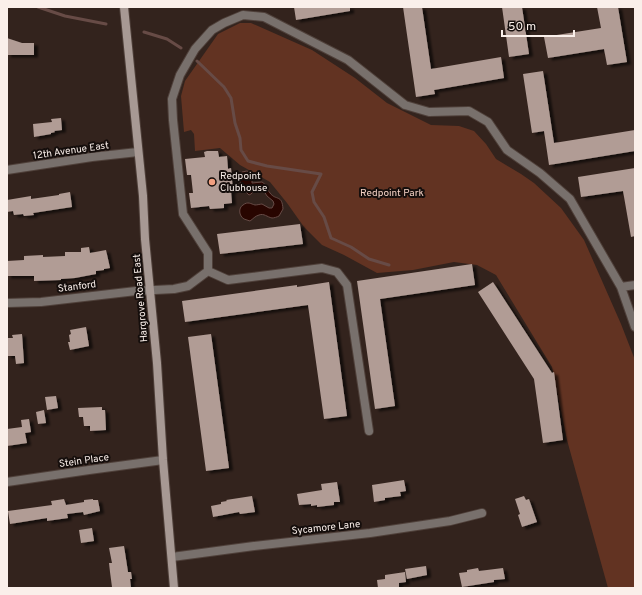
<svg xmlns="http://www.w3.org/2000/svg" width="642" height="595" font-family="Overpass,sans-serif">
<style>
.park{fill:#623322}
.water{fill:#280500;stroke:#674b46}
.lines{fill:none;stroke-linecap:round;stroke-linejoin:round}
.stream{stroke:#674b46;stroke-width:3}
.building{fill:#b19c95;filter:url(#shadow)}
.minor-casing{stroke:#4f403a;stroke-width:10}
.secondary-casing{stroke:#4f403a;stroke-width:10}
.minor{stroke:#78706c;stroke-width:8}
.secondary{stroke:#a79994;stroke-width:8}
.poi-dot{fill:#f2a081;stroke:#150e0c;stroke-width:1.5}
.labels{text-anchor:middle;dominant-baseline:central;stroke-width:4;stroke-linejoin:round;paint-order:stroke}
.street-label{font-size:10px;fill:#faefea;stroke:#150e0c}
.poi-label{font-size:10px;fill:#faefea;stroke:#150e0c;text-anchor:start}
.park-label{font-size:10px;fill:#f5d2c5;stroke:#150e0c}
</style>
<defs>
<filter id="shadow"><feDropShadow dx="4" dy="2.5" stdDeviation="1" flood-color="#0009"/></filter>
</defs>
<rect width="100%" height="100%" fill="#33231d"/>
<!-- park -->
<path class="park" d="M240,23H251L312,50L355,78L387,103L431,125L459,126L474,131L486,144L496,159L521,174L534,183L561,208L584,240L621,324L635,360V588H608L567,440L552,367L496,275L477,265L454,262L413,270L377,273L344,255L322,245L304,227L287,203L270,182L240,165L220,148L195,151L194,134L191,130L184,132L181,96L185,81L218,34Z"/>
<!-- water -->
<path class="water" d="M247,171L249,172L251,175L253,176L254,179L252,181V183L262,182C268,186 266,188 270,193C276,201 282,194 283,209L279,216C277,217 274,218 272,218C267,217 264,213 259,215C255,216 253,219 250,221C248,220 246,220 244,219C239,216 238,208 243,205C248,201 251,204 255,205C257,205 261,204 262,204L269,208H272L274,204L273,201L267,196L262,188H253V192L251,194L249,195L246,192L245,189L241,186L239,176L242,172Z"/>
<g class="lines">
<!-- stream -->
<path class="stream" d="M38,7L65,16L106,24
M144,32L167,39L181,48
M197,61L224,87L231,98L235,123L240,138L241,150L248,161L267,166L321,174L312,192L314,202L324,217L331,238L351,247L369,259L389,265"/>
</g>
<!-- building -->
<path class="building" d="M294,7H350V11L296,20Z
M403,7H422L431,69L501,57L504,78L434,90L435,94L416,97Z
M502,7H522L529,54L509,57Z
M597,7H618L627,62L607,65L604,49L548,58L544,37L601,28Z
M7,38L22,43H34V55H7Z
M543,71L554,143L635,130V151L549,165L544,131L532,133L523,74Z
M61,118L62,130L54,131L55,132L51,133V134L34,137L33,124L52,122L51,119Z
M207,151H218L219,157L227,156L228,169L231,168L233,191H231L232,203L224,204V208L210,209L209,206L191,208L189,193H193L191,175H187L185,159L205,157L204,152Z
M635,168V236L631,237L623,191L581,197L578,177Z
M70,192L72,207L33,213L34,215L24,216L23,214L14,215L13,211L7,212V200L31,196V199L59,195V194Z
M300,224L303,244L220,254L217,234Z
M89,247L90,253L106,250L110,268L104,269V270L96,271V274L75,278L61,279V280L34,281V276H7V261L24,260V256L43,255V257L65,256V252H81V248Z
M472,264L475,285L380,299L395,406L375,409L357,281Z
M329,282L347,416L324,419L308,305L185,322L182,301L297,285V287Z
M493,282L552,373L554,372L563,440L543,443L534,379L478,292Z
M86,327L89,346L70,350L68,342H70L69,335L71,334L70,330Z
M22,334L24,363L16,364L15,356H7V338H13L12,335Z
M211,334L229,468L206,471L188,337Z
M56,396L58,408L47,410L45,397Z
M102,407V410H105L106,430L90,431V426H84L83,417H79L78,408Z
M44,410L46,423L38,424L36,412Z
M29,419L31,432L25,433L27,443L7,446V429L22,427L21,420Z
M404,480L406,491L400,492L401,496L385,498V500L374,502L372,485Z
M337,482L340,502H334V505L317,507V505L311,506V504L299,505L297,494L322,490L321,484Z
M252,496L255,512L240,514L239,512L213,517L211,506L221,504V502L227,501L226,500Z
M524,496L526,500L529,499L537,522L522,527L518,515L520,514L515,499Z
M64,499L66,505L84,502V500L93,499V500H98L100,511L84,515L83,512L67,514L68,518L47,521V518L10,524L8,511L52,505L51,501Z
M92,528L94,541L81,543L79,530Z
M124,546L128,572H131L132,579H130L131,588H115V587H112L110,572L109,563H112L109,548Z
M426,566L427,575L407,579L405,569Z
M478,568L479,571L503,568L505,579L494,580V582L462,587L459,573L467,572V570Z
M405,572L406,582L399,583V588H378L377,580L385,579V575Z"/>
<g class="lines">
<defs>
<path id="minor" d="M7,170L92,157L138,152
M208,271L228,280L322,268L337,272L347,285L369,431
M621,287L635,285
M7,303L41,302L136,291L174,289L188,286L208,271V253L183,214L173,120L172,99L180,75L195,49L212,30L224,23L243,15L264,17L348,60L405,105L429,112L469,111L488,122L507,150L540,173L570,199L621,287L635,327
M7,482L89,470L163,460
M172,557L254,546L370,533L450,521L482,513"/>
<path id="secondary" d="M124,7L143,196L145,239L157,363L163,460L174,588"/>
</defs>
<!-- minor casing -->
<use href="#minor" class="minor-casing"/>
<!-- secondary casing -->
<use href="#secondary" class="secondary-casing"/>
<!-- minor -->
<use href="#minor" class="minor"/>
<!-- secondary -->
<use href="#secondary" class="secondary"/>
</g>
<!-- markers -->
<circle class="poi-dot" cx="212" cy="182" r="4"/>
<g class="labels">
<!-- street labels -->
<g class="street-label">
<text transform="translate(71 151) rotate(-8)">12th Avenue East</text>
<text transform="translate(77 287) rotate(-7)">Stanford</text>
<text transform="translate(141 298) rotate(-95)">Hargrove Road East</text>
<text transform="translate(84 461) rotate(-8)">Stein Place</text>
<text transform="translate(326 528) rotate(-6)">Sycamore Lane</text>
</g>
<!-- poi labels -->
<g class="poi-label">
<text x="220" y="176">Redpoint<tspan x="220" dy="12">Clubhouse</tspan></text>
</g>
<!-- park labels -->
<g class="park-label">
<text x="392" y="193">Redpoint Park</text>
</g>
</g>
<!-- border -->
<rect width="642" height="595" fill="none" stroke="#faefea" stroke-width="16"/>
<!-- scale -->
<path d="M502 30v6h72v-6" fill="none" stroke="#faefea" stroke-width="2"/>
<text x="508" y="30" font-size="12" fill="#faefea" stroke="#150e0c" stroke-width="3" paint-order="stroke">50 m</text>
</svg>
